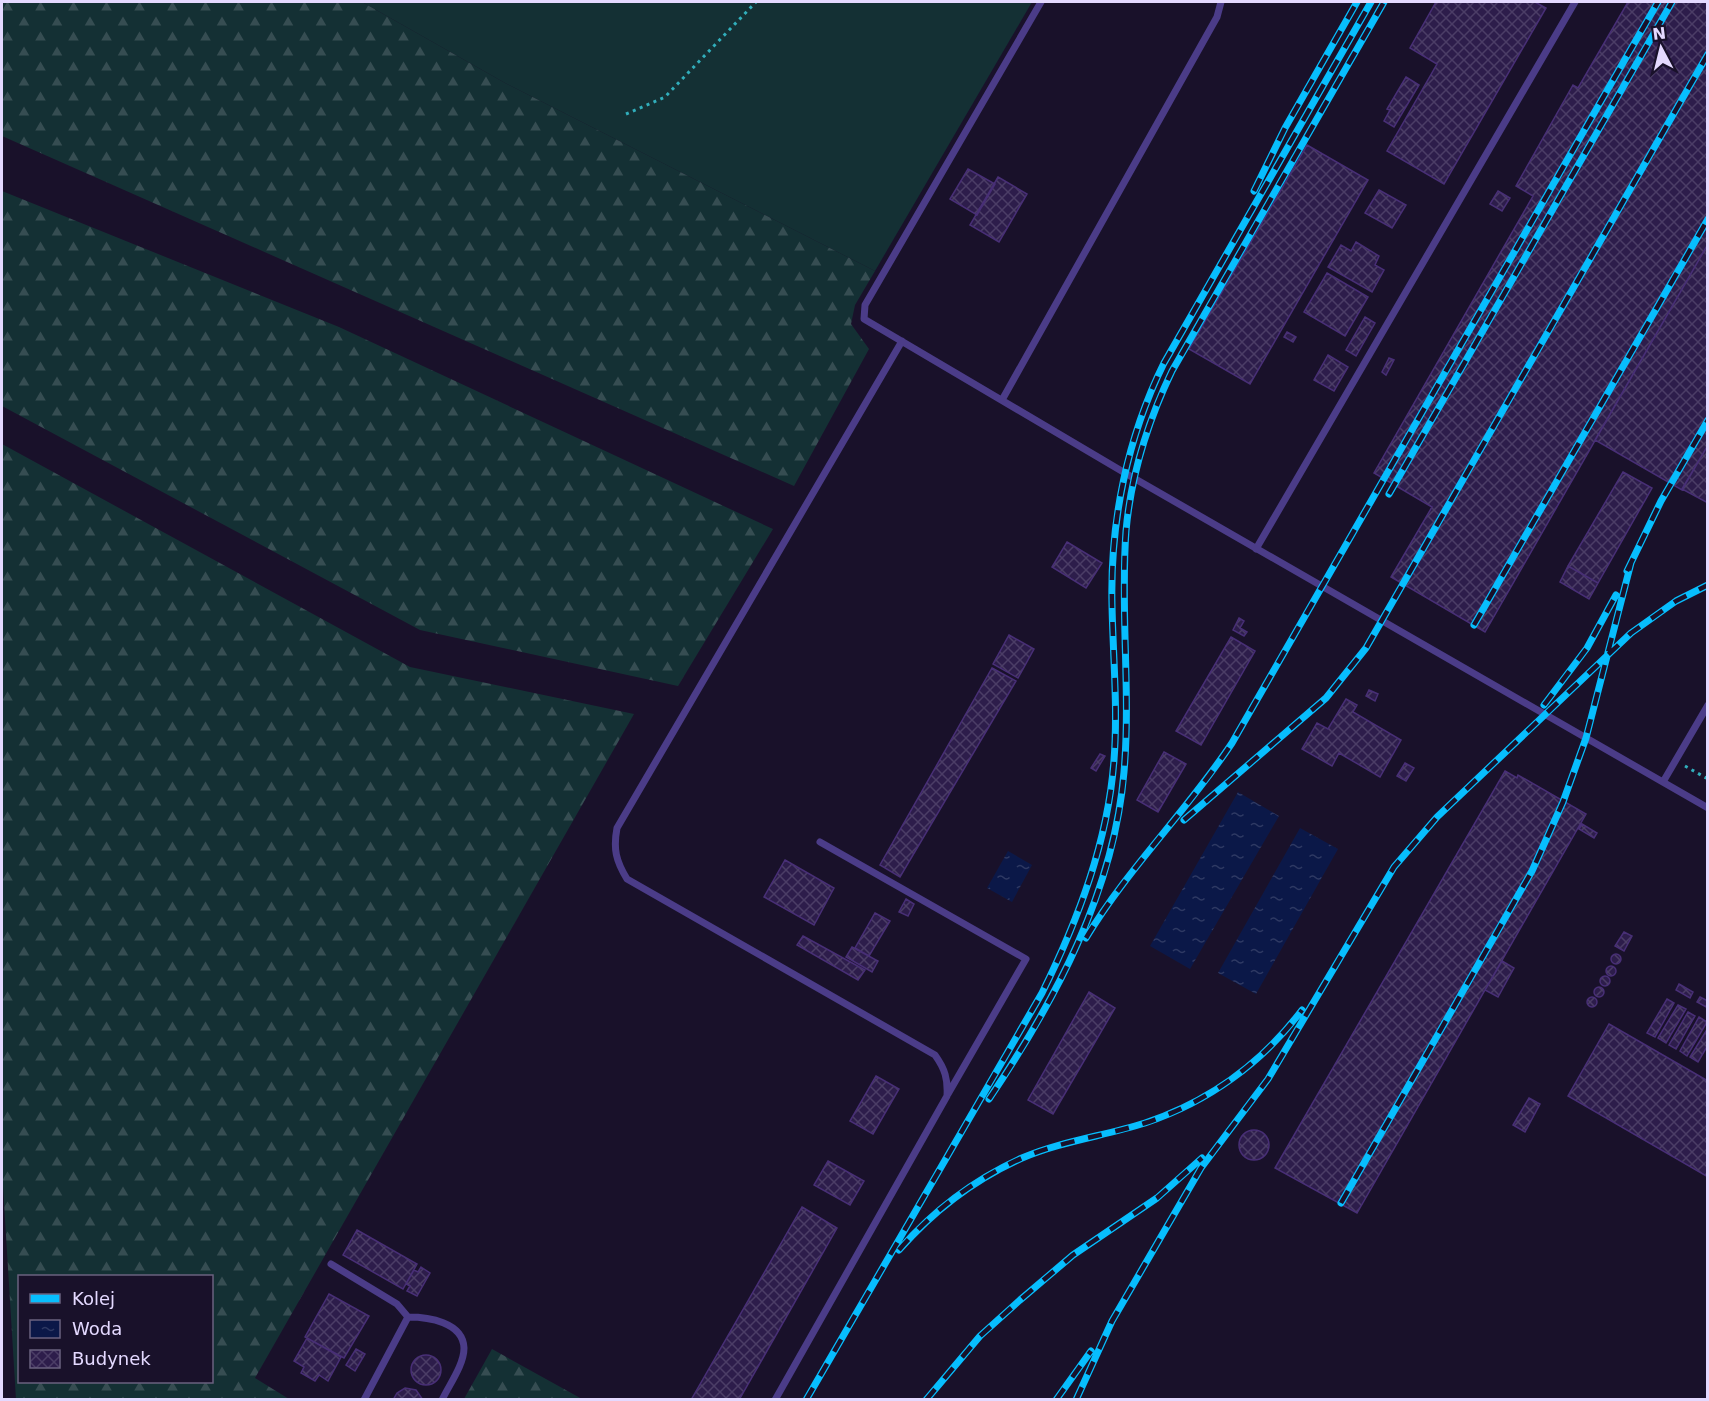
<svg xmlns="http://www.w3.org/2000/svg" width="1709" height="1401" font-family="'DejaVu Sans',sans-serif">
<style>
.grass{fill:#143034}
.forest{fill:url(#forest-firs);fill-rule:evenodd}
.water{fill:url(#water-ripples)}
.building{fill:url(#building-cross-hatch);stroke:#482f76;stroke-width:1.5}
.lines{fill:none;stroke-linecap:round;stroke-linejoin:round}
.path{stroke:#31aebb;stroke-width:3;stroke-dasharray:3 4.5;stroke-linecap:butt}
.service{stroke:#4b3c88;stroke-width:7}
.rail-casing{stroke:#07befe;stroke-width:7}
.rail{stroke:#19112a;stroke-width:4.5;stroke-dasharray:14;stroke-linecap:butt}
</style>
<defs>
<pattern id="forest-firs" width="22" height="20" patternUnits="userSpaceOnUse" patternTransform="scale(1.5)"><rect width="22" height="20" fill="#143034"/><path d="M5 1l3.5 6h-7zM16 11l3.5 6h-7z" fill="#364d52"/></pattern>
<pattern id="water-ripples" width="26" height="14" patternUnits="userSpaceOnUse" patternTransform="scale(1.5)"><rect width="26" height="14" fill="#0b1848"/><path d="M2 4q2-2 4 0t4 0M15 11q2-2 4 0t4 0" fill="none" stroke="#2e3963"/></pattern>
<pattern id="building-cross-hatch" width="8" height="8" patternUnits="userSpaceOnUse" patternTransform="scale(1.5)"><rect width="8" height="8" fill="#2d1d4b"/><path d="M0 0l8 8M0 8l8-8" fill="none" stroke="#4b3d66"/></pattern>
</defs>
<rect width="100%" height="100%" fill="#19112a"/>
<!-- grass -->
<path class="grass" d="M362,2H1032L875,271L505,83Z"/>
<!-- forest -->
<path class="forest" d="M2,2H362L505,83L875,271L855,305L851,324L869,349L794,486L2,136Z
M2,191L339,327L773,529L678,686L420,630L2,406Z
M2,444L410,667L634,714L255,1378L289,1399H16L2,1170ZM20,1276H212V1382H20Z
M492,1349L582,1399H464Z"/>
<!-- water -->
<path class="water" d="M1238,792L1279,816L1190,969L1150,946Z
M1300,828L1338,849L1256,994L1218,973Z
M1008,851L1032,865L1012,902L987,888Z"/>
<!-- building -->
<path class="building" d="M1436,2H1535L1546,8L1444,184L1387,151L1437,64L1410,48Z
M1628,2H1708V244L1485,632L1391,577L1432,507L1374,473L1533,196L1516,186L1573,85L1578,88Z
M1406,77L1419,85L1394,127L1384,121L1390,110L1387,109Z
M1307,145L1368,180L1250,384L1189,349Z
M968,169L995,184L977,215L950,199Z
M998,177L1027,194L999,242L970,225Z
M1379,190L1406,205L1392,228L1365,213Z
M1498,191L1510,198L1502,211L1490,204Z
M1356,242L1379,256L1375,265L1384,270L1372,292L1328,267L1341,245L1351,251Z
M1708,244V445L1682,490L1595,440Z
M1327,273L1368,297L1345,336L1304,312Z
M1365,317L1375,323L1356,356L1346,350Z
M1287,332L1296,337L1293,342L1284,337Z
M1328,355L1348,367L1334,391L1314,380Z
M1389,358L1394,360L1386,375L1382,372Z
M1708,445V503L1682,489Z
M1623,472L1652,488L1598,583L1568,566Z
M1067,542L1102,563L1086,588L1052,567Z
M1568,566L1598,583L1589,599L1560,582Z
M1239,618L1244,621L1240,628L1247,632L1244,636L1233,630Z
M1009,635L1034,649L1018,678L993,664Z
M1231,637L1255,651L1201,745L1176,731Z
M992,668L1016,681L900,877L880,865Z
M1369,690L1378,694L1375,701L1366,696Z
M1346,699L1357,705L1353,712L1401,740L1380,777L1339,753L1332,766L1302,749L1317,723L1328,729Z
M1164,752L1186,764L1158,812L1137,800Z
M1100,754L1105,756L1096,771L1091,768Z
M1405,763L1414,768L1406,781L1397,776Z
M1505,771L1517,778L1518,775L1586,814L1357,1213L1275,1168Z
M1582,824L1597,833L1594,838L1579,829Z
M785,860L834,888L814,925L764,897Z
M906,899L914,904L908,916L899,912Z
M875,913L890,921L869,956L855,948Z
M1624,932L1632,936L1624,951L1615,946Z
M803,936L865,970L858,980L797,945Z
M852,947L878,961L872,972L846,957Z
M1611 959a5 5 0 1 1 10 0a5 5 0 1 1-10 0Z
M1502,961L1514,968L1498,997L1485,990Z
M1606 971a5 5 0 1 1 10 0a5 5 0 1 1-10 0Z
M1600 981a5 5 0 1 1 10 0a5 5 0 1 1-10 0Z
M1679,984L1693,992L1690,998L1676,990Z
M1594 992a5 5 0 1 1 10 0a5 5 0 1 1-10 0Z
M1089,992L1115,1008L1053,1114L1028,1100Z
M1587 1002a5 5 0 1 1 10 0a5 5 0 1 1-10 0Z
M1700,997L1708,1001V1008L1697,1002Z
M1667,999L1674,1003L1655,1037L1647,1033Z
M1678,1005L1686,1009L1666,1043L1658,1038Z
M1688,1012L1695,1016L1676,1049L1669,1045Z
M1699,1017L1707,1022L1687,1056L1680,1051Z
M1609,1024L1708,1081V1177L1568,1096Z
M1708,1028V1045L1698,1062L1690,1057Z
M876,1076L899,1089L873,1134L850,1121Z
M1529,1098L1540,1104L1525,1132L1513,1125Z
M1239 1145a15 15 0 1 1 30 0a15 15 0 1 1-30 0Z
M828,1161L864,1181L850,1205L814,1185Z
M802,1207L837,1228L739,1400H691Z
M357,1230L417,1264L403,1289L343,1255Z
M421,1267L430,1273L417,1296L407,1291L410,1286L406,1284L414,1270L418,1272Z
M329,1294L369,1316L344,1358L305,1337Z
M307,1338L341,1357L328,1381L319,1375L315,1381L301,1373L304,1367L294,1361Z
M356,1349L365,1354L355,1371L346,1365Z
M411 1370a15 15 0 1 1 30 0a15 15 0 1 1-30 0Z
M405,1388L416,1390L423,1400H393L397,1393Z"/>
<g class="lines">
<!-- path -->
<path class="path" d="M626,114L665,97L756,2
M1685,766L1708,779"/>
<!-- service -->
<path class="service" d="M1041,2L865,305L864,319L1125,473L1708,808
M1002,400L1217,17L1221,2
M1256,549L1575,2
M1663,782L1708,705
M820,842L1026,959L948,1094
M331,1264L397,1304L408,1317
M364,1400L408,1317C428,1317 463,1322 464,1348C464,1365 449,1385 442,1400
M775,1400L947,1096C948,1079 945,1069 935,1055L627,879C616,861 613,849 617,828L902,341"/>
<defs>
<path id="rail" d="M1254,191L1285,128L1357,2
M1389,494L1672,2
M1627,571L1661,501L1708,420
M1474,625L1708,219
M1544,705L1587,648L1616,595
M1184,820L1326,698L1366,648L1708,54
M1086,938C1128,868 1187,811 1232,743L1658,2
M989,1099C1055,1001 1114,892 1124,772C1131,691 1120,611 1126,531C1131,475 1148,421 1172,371L1384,2
M1341,1203L1532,871L1563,802L1586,738L1631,563
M899,1250C934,1210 973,1180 1022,1158C1062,1141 1104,1136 1145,1123C1208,1102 1262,1063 1302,1010
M806,1400L1042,993C1078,920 1108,842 1114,760C1118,708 1113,657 1112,605C1110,522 1127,438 1164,363L1371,2
M926,1400L980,1336L1020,1300L1073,1255L1157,1198L1202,1158
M1056,1400L1091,1351
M1076,1400L1112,1321L1201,1168L1268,1079L1394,867L1437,817L1631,633L1676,601L1708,585"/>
</defs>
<!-- rail casing -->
<use href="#rail" class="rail-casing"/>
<!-- rail -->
<use href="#rail" class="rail"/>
</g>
<!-- border -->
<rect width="1709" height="1401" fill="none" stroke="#e4d9ff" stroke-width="6"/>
<!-- legend -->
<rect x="18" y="1275" width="195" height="108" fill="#19112a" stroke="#6a617f" stroke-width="1.5"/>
<rect x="30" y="1294" width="30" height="9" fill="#07befe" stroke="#6a617f" stroke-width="1.5"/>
<text x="72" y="1305" font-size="18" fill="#e4d9ff">Kolej</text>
<rect x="30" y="1320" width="30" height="18" fill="url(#water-ripples)" stroke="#6a617f" stroke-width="1.5"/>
<text x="72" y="1335" font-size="18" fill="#e4d9ff">Woda</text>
<rect x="30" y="1350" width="30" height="18" fill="url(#building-cross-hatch)" stroke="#6a617f" stroke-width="1.5"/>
<text x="72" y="1365" font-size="18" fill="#e4d9ff">Budynek</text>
<!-- north arrow -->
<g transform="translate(1661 48) rotate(353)" stroke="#19112a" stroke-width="4.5" paint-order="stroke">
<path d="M0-4.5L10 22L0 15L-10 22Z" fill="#e4d9ff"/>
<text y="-9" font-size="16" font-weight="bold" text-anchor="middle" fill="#e4d9ff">N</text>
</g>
</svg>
